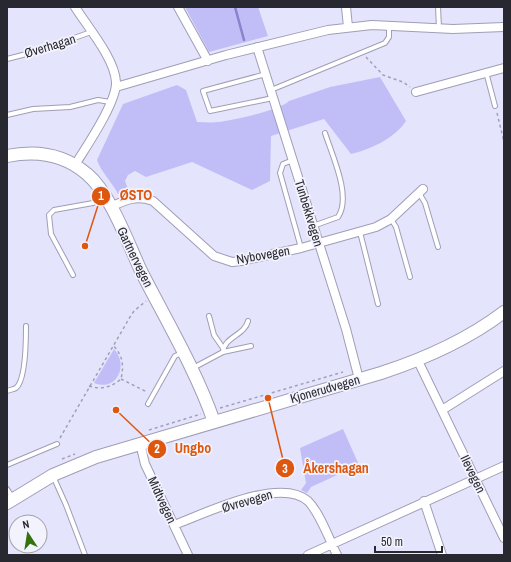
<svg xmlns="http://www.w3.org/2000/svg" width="511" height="562" font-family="'Archivo Narrow',sans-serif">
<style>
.green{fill:#c1bef7}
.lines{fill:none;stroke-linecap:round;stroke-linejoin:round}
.stream{stroke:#8982cd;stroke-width:2.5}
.lane-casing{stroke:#9f9eb6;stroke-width:6}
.street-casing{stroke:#9f9eb6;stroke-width:10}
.secondary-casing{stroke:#9f9eb6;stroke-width:14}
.path{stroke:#a1a0b4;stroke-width:1.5;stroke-dasharray:3 3;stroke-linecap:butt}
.lane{stroke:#fff;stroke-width:4}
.street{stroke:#fff;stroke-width:8}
.secondary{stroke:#fff;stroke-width:12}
.labels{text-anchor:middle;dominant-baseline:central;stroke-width:3.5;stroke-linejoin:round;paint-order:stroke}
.street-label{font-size:13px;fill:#282831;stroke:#f3f3fd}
.leader{fill:none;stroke:#de570e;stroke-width:1.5}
.callout-dot{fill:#de570e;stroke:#f3f3fd;stroke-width:1.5}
.mark-label{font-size:12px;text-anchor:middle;font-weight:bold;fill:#fff}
.callout-label{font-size:14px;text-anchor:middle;font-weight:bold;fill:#de570e;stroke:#f3f3fd;stroke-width:3.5;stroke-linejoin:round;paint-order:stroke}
</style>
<rect width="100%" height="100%" fill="#e5e4fd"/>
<!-- green -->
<path class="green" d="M185,7H258L268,36L209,52Z
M380,77L406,121C394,139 371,149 351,154L324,119L271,136L270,181L252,190L192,162L146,177L135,171L128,175L125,181L128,189L124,193L118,194C112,182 101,172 97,160L123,104L177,85L186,90L197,122C204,122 211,123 218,122C233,120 281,110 289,101L330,87Z
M114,349C129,365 117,392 94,383Z
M343,429L359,465L311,487L307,493L301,490L306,483L300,448Z"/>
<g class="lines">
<!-- stream -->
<path class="stream" d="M235,7L244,40"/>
<defs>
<path id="lane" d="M438,7L439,28
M7,59L38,51L91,32
M486,72L495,106
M266,74L203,91L210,111L273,98
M271,90L385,43L389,37V26
M7,115L33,109L70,107L98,100L110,102
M293,160L283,164L280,173L301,248
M419,193L425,203L438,247
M391,219L396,227L410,277
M313,226L338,217C352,197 332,155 325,133
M360,232L378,304
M73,275L51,234L49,215L54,210L93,203L104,197
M209,316L214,335L223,348
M223,352C224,337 245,335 248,321
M193,368L223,352L251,346
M7,391C10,390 14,389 16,388C26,380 26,339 26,326
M148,404L175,356L182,353
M7,465L57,444
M53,476L66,505L85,555
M7,489L13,498"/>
<path id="street" d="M75,7C87,26 115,59 116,82C117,102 86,147 75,165
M178,7L208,61
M346,7L348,27
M257,47L346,329L359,379
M116,87L226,55L328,30L372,25L453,29L504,27
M416,92L504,68
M110,207C126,200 136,195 153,201L214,256L232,262L241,261L301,248L376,227L391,219L423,189
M418,361L504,538
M442,410L504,371
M140,443L145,464L188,555
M424,501L442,555
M174,525C204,514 280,476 308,501C320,513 329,539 337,555
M308,555L504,466"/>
<path id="secondary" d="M7,156C36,150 64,154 87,174C110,193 128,243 141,271C165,318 197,372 214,422
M7,503L53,475L96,457L381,373C424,359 467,340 504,312"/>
</defs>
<!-- lane casing -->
<use href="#lane" class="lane-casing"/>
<!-- street casing -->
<use href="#street" class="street-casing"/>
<!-- secondary casing -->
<use href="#secondary" class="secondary-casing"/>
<!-- path -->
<path class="path" d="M366,57L383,75L403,82L410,87
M497,113L504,142
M121,379L147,392
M89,386C101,390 112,387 121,379C124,365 123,356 113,345
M220,408L343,372
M149,430L201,414
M60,438L130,317L134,311L146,301
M62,459L75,454"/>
<!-- lane -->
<use href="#lane" class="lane"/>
<!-- street -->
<use href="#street" class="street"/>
<!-- secondary -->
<use href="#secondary" class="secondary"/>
</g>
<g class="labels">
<!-- street labels -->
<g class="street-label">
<text transform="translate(50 46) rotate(-17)">Øverhagan</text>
<text transform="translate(309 213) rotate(73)">Tunbekkvegen</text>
<text transform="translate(263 255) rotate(-10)">Nybovegen</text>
<text transform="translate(135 257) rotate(64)">Gartnervegen</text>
<text transform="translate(325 389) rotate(-16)">Kjonerudvegen</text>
<text transform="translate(473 474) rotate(64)">Ilevegen</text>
<text transform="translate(162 500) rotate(65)">Midtvegen</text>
<text transform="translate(247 501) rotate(-16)">Øvrevegen</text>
</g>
</g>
<!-- callouts -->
<path class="leader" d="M85 246L101 196M116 410L157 449M268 398L285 468"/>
<g class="callout-dot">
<circle cx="85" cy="246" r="4"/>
<circle cx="116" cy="410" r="4"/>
<circle cx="268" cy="398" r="4"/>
<circle cx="101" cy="196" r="10"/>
<circle cx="157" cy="449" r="10"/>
<circle cx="285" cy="468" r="10"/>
</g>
<g class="mark-label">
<text x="101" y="200">1</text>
<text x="157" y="453">2</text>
<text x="285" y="473">3</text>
</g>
<g class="callout-label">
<text x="136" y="200">ØSTO</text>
<text x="193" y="453">Ungbo</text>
<text x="336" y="473">Åkershagan</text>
</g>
<!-- border -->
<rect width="511" height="562" fill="none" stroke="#282831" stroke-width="16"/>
<!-- north arrow -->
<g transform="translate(28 534) rotate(348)"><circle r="19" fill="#f3f3fd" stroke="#a2a2ab"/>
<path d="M0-3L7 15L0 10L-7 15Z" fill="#32730e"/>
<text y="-6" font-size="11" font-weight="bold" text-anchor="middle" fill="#282831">N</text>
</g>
<!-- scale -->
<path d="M375 546v6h67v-6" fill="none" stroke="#282831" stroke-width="2"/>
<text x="381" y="546" font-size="12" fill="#282831" stroke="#f3f3fd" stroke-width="3" paint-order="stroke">50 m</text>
</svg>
